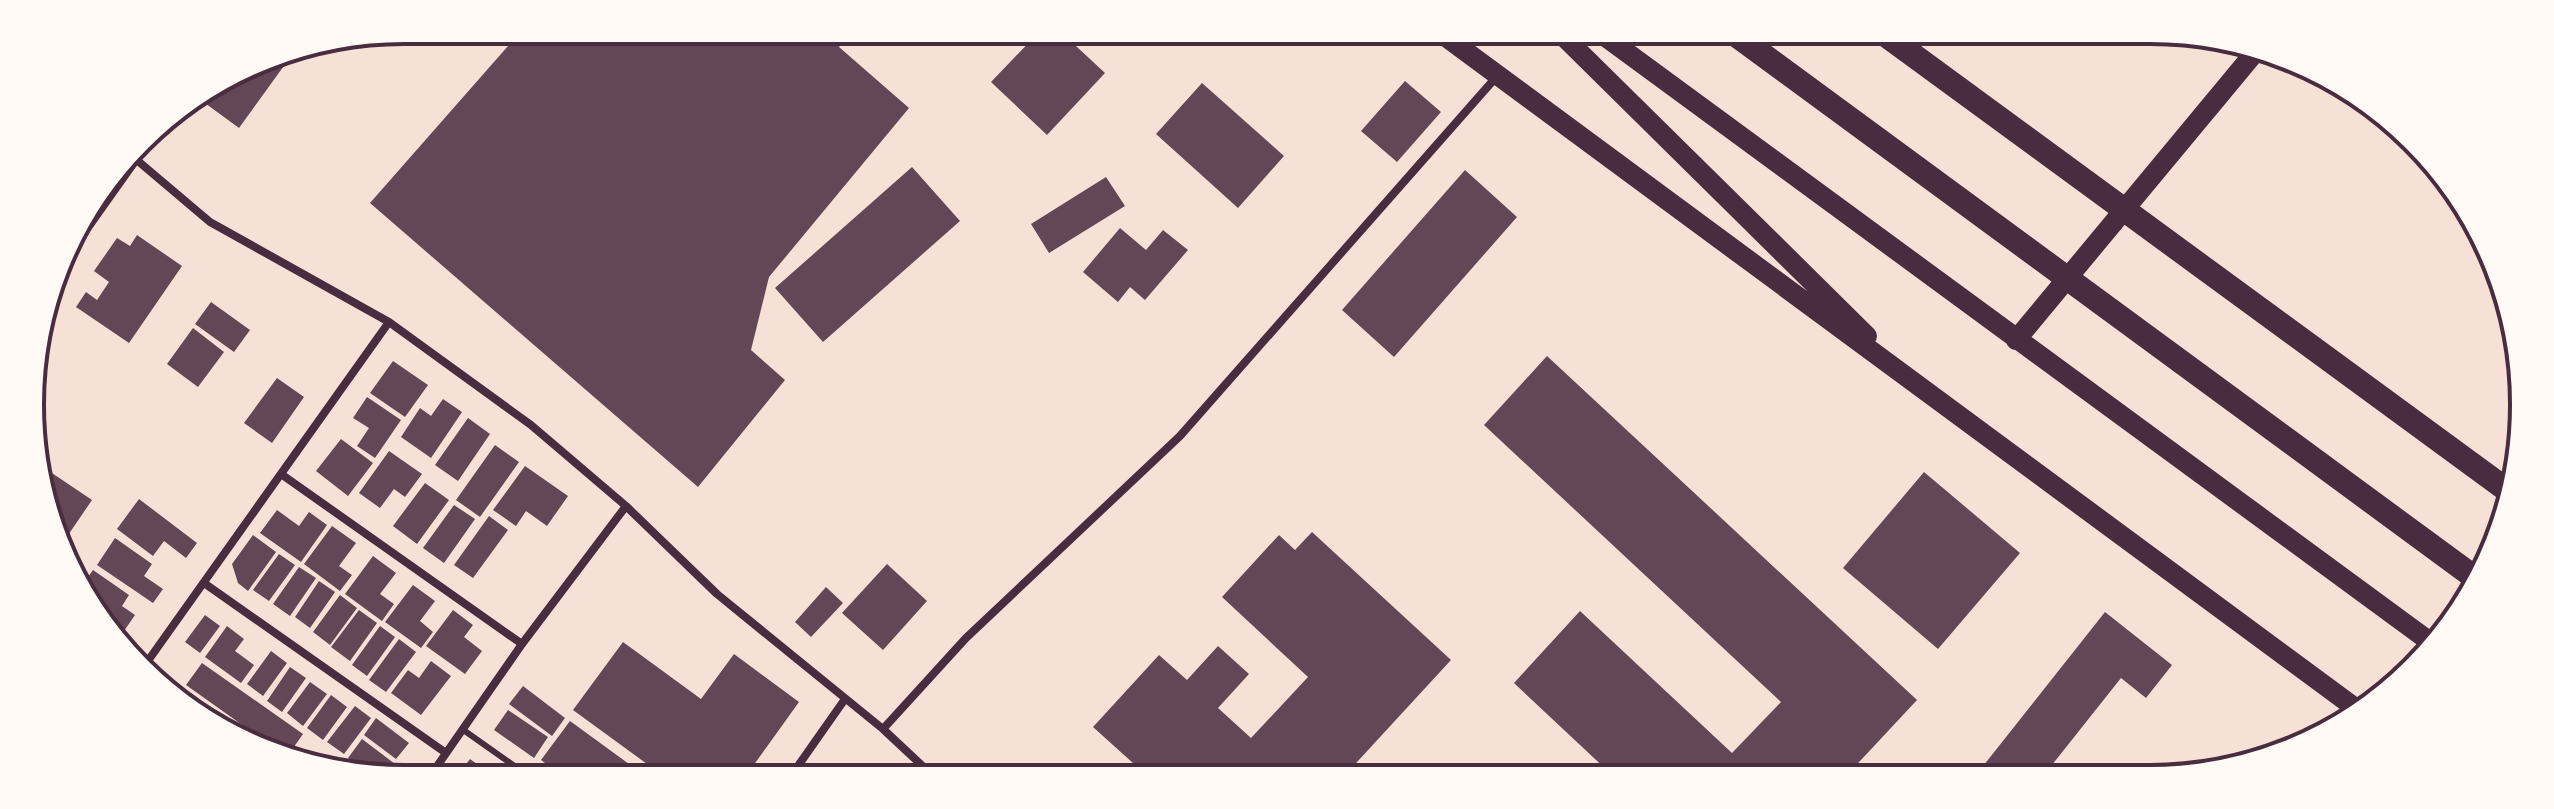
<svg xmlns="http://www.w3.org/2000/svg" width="2554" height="809" font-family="'Roboto Condensed',sans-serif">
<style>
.building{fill:#644757}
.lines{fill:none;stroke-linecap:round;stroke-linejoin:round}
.service{stroke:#4a2c40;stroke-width:6}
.minor{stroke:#4a2c40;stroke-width:8}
.primary{stroke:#4a2c40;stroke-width:20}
.motorway{stroke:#4a2c40;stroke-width:24}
.rim{fill:none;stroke:#4a2c40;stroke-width:4}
</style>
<rect width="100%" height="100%" fill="#f7e1d7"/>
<!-- building -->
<path class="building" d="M522,30L850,32L839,47L909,108L769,277L751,350L785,380L698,487L370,203Z
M1038,33H1062L1105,73L1047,135L991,82Z
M294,52L239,128L198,98L262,58Z
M1405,81L1441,112L1397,162L1361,131Z
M1202,83L1284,156L1238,208L1156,134Z
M912,167L960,221L823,342L775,288Z
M1465,170L1517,217L1394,357L1342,310Z
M1106,177L1125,206L1049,253L1031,224Z
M1120,228L1146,250L1163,230L1188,250L1145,300L1130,287L1118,302L1083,272Z
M137,235L182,266L129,343L76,307L86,292L97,300L109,282L94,271L117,238L130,246Z
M211,302L250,330L234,352L195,324Z
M193,328L224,352L198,387L167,364Z
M1547,356L1917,700L1847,775L1611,774L1514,683L1580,611L1732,753L1781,702L1484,425Z
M393,361L428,385L405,417L370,393Z
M277,378L304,397L272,443L244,423Z
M367,397L401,420L375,458L357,446L369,428L353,418Z
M443,399L462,412L431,458L401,437L420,408L431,416Z
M468,418L490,434L458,481L435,465Z
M341,439L373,463L348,496L316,471Z
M495,445L519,462L480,517L456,500Z
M389,451L422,474L405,497L394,489L380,508L359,493Z
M40,465L92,500L62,544L43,501Z
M525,466L568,496L547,526L526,511L516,526L493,510Z
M1924,472L2020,553L1938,649L1843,568Z
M425,483L449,500L417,544L393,526Z
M139,499L197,543L186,558L164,541L153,556L117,529Z
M454,505L475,519L444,563L423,548Z
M277,510L299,526L309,512L327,525L301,562L260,533Z
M489,516L508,530L473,578L454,565Z
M332,526L356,543L339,566L352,575L340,591L304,564Z
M1312,532L1451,660L1346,774L1144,773L1093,727L1159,655L1187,680L1218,646L1249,674L1218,708L1251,738L1308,677L1222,597L1279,535L1295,550Z
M253,535L276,552L248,591L238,583L232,564Z
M115,538L152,564L144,576L163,589L153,603L97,565Z
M279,554L295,565L269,601L253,590Z
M373,556L396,573L380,594L394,604L382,621L345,594Z
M887,564L927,601L883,650L842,613Z
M299,567L316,578L290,616L273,604Z
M93,570L129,595L122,606L135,615L124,631L92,609L81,587Z
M319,581L335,592L310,628L295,617Z
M413,585L435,601L420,621L433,632L421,648L385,622Z
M826,587L843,603L811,637L795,622Z
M340,595L357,608L330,645L313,632Z
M359,610L377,623L350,661L331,647Z
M453,610L473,625L464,637L482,651L465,674L426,646Z
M2105,612L2172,665L2146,698L2121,678L2044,775H1976Z
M205,615L220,626L200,653L185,642Z
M227,626L244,639L235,651L254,665L241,683L205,657Z
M380,626L395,637L367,676L352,665Z
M399,639L416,652L386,692L369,680Z
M623,642L701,699L734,654L799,702L748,773L658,772L573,710Z
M271,651L287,663L263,696L247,684Z
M431,661L451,676L421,715L391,693L408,670L419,678Z
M202,663L303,734L289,754L276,749L186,685Z
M290,667L306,678L282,712L267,701Z
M310,682L327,694L303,726L287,713Z
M523,686L565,718L552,736L509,704Z
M331,695L347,707L323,740L307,728Z
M355,706L371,718L344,754L327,742Z
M508,710L548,737L534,758L494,730Z
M376,718L409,743L396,759L364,735Z
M570,721L640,772H557L541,760Z
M362,739L399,767L395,772H366L348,758Z
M470,759L488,772H460Z"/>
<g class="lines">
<!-- service -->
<path class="service" d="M462,729L523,772"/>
<!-- minor -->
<path class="minor" d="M132,156L210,222L389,322L531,425L626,506L717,594L883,729L930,773
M60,267L136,160
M281,474L522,644
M204,583L446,753
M145,665L389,322
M883,729L966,638L1180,436L1498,75
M433,772L522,644L626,506
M793,773L845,699"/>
<!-- primary -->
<path class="primary" d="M1442,34L2358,710
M1562,35L1867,336
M1603,35L2433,644
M2342,87L2379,114
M2016,340L2256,51"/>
<!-- motorway -->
<path class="motorway" d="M1736,35L2478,580
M1887,36L2511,493"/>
</g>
<!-- crop -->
<path d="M0 0H2554V809H0ZM404 44H2150A360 360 0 0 1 2510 404V405A360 360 0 0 1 2150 765H404A360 360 0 0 1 44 405V404A360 360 0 0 1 404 44Z" fill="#fffaf5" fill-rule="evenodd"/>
<path class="rim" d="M404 44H2150A360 360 0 0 1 2510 404V405A360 360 0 0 1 2150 765H404A360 360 0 0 1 44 405V404A360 360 0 0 1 404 44Z"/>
</svg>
